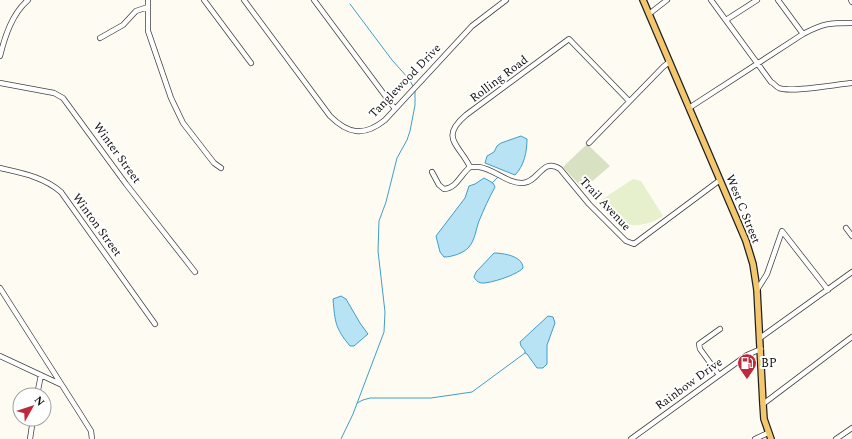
<svg xmlns="http://www.w3.org/2000/svg" width="852" height="439" font-family="Spectral,serif">
<style>
.cemetery{fill:#d9e1c3}
.pitch{fill:#e7f0cd}
.water{fill:#b8e3f4;stroke:#419ec9}
.lines{fill:none;stroke-linecap:round;stroke-linejoin:round}
.stream{stroke:#419ec9;stroke-width:1}
.minor-casing{stroke:#424242;stroke-width:6}
.major-casing{stroke:#202020;stroke-width:8}
.minor{stroke:#fff;stroke-width:4.5}
.major{stroke:#f3c76d;stroke-width:5.5}
.labels{text-anchor:middle;dominant-baseline:central;stroke-width:4;stroke-linejoin:round;paint-order:stroke}
.street-label{font-size:12px;fill:#0f0f0f;stroke:#fff}
.poi-label{font-size:12px;fill:#0f0f0f;stroke:#fff;text-anchor:start}
</style>
<rect width="100%" height="100%" fill="#fefbf2"/>
<!-- cemetery -->
<path class="cemetery" d="M586,145H588L610,166L583,189L563,167Z"/>
<!-- pitch -->
<path class="pitch" d="M633,179L641,181L663,216C649,226 628,229 613,219C607,214 603,208 598,202Z"/>
<!-- water -->
<path class="water" d="M521,136L527,139C527,152 524,166 515,175L485,163L487,156L494,152L497,146L501,143Z
M484,178L493,183L495,187C489,198 484,209 479,221C476,229 475,240 469,247C464,253 452,257 444,257L440,252L436,236L465,198L469,186L475,184Z
M494,253C503,253 523,256 523,268C517,275 489,284 481,283C477,282 475,279 474,277L476,272Z
M341,296L346,299L360,323L368,334L354,346H350C335,328 335,322 333,299Z
M548,316L553,317L555,323L547,345V364L543,368H537L527,354L525,353V351L521,346L520,342Z"/>
<g class="lines">
<!-- stream -->
<path class="stream" d="M350,4L392,60L409,79L413,86
M492,183L498,177
M357,403L363,400L370,398H431L472,392L525,353
M341,439L353,414L384,332L385,312L378,251L379,221L386,202L397,158L407,140L410,131L415,105V91"/>
<defs>
<path id="minor" d="M148,0V31L171,98L183,123L214,163L221,168
M204,0L251,63
M244,0L330,116C348,134 364,137 385,120L472,26L506,0
M314,0L395,109
M711,0L771,82C774,83 776,87 779,88C790,93 838,84 852,83
M778,0L803,34
M851,0L852,2
M649,14L667,0
M726,20L757,0
M100,38L123,25L136,11L148,7
M0,56C5,36 12,14 28,0
M0,83L54,93L63,98L126,184L195,272
M689,108L803,34C824,23 829,23 852,23
M589,143L663,67L669,62
M470,167C473,167 476,167 479,167C494,169 508,184 523,183C539,182 542,157 560,169L589,204L626,241L634,244L720,180
M470,167C459,144 439,138 466,115L569,39L629,101
M0,168C22,173 44,177 61,192L155,324
M432,172L439,185L444,189C456,189 461,174 470,167
M846,228L852,236
M0,288L81,415L91,431L92,439
M757,290L767,274L782,231L828,290
M760,338L852,272
M0,356L60,384
M719,375L700,349L699,344L720,329
M37,395L41,375
M763,404L852,337
M30,439L33,419
M631,439L747,355L761,349
M755,439L768,433
M836,439L852,428"/>
<path id="major" d="M643,0L746,241L753,264L757,290L763,404L764,419L771,439"/>
</defs>
<!-- minor casing -->
<use href="#minor" class="minor-casing"/>
<!-- major casing -->
<use href="#major" class="major-casing"/>
<!-- minor -->
<use href="#minor" class="minor"/>
<!-- major -->
<use href="#major" class="major"/>
</g>
<!-- icons -->
<defs>
<symbol id="fuel-pin" viewBox="-11 -11 22 30"><path d="M0 17L-7.5 6A9.5 9.5 0 1 1 7.5 6Z" fill="#bb2b3e" stroke="#fff"/><path d="M-5.5-6h7V0h2V4h1.3V-2.5L3-4.5l.8-.8L6-3V5H2.5V1h-1V6h-7ZM-4.2-4.7v3.2H.2V-4.7Z" fill="#fff"/></symbol>
</defs>
<g fill-rule="evenodd">
<use href="#fuel-pin" x="736" y="352" width="22" height="30"/>
</g>
<g class="labels">
<!-- street labels -->
<g class="street-label">
<text transform="translate(499 79) rotate(-37)">Rolling Road</text>
<text transform="translate(405 81) rotate(-46)">Tanglewood Drive</text>
<text transform="translate(117 153) rotate(54)">Winter Street</text>
<text transform="translate(605 204) rotate(47)">Trail Avenue</text>
<text transform="translate(743 209) rotate(68)">West C Street</text>
<text transform="translate(97 225) rotate(54)">Winton Street</text>
<text transform="translate(689 384) rotate(-36)">Rainbow Drive</text>
</g>
<!-- poi labels -->
<g class="poi-label">
<text x="761" y="363">BP</text>
</g>
</g>
<!-- north arrow -->
<g transform="translate(32 407) rotate(51)"><circle r="19" fill="#ffffff" stroke="#9f9f9f"/>
<path d="M0-3L7 15L0 10L-7 15Z" fill="#bb2b3e"/>
<text y="-6" font-size="11" font-weight="bold" text-anchor="middle" fill="#0f0f0f">N</text>
</g>
</svg>
